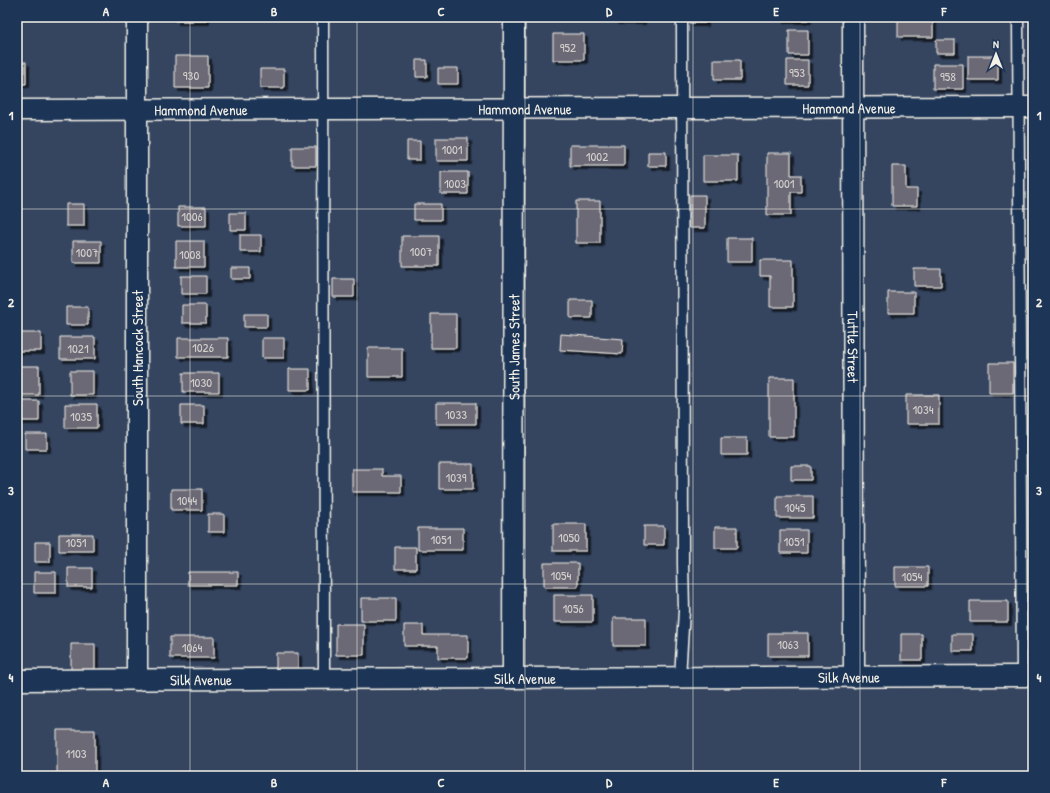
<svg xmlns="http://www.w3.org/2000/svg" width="1050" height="793" font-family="'Patrick Hand',sans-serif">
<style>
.building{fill:#6c6976;stroke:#f4f1e8;filter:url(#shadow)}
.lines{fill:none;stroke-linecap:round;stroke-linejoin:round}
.service-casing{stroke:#f4f1e8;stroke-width:13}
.minor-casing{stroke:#f4f1e8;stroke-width:23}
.service{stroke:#1d3557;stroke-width:10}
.minor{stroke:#1d3557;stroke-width:20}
.grid{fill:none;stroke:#f4f1e8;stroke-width:1;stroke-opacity:0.55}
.labels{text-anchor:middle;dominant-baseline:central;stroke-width:4;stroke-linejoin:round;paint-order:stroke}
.number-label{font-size:13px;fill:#d2cfcc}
.street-label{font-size:15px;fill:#f4f1e8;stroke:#1d3557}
.neatline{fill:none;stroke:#f4f1e8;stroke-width:1.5}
.grid-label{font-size:13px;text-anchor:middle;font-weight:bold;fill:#f4f1e8}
</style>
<defs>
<filter id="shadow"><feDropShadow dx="3.5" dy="3.5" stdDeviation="0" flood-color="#0009"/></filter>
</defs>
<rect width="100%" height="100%" fill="#354560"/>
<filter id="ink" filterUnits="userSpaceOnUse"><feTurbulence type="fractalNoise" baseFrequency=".025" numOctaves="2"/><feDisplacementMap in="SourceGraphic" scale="8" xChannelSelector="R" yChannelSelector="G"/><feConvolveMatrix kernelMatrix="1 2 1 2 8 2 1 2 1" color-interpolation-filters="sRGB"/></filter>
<g filter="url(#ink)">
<!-- building -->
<path class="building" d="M175,17H206V21H175Z
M615,17H642V21H615Z
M689,17H705V23H689Z
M780,17H808V20H780Z
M898,17H933V37H898Z
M789,30H808V55H789Z
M553,34H584V60H553Z
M936,40H955V53H936Z
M175,56H208V88H175Z
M968,56H998V80H968Z
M416,60H427V77H416Z
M714,60H740V80H714Z
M787,60H808V85H787Z
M17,62H26V84H17Z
M933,64H963V89H933Z
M438,68H458V84H438Z
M260,69H284V88H260Z
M436,138H468V161H436Z
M407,141H420V160H407Z
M570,145H624V166H570Z
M292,147H316V166H292Z
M648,152H666V166H648Z
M767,153H791V175H801V192H791V215H767Z
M703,155H738V181H703Z
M892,166H906V189H917V206H892Z
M441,172H468V194H441Z
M690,195H705V228H690Z
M576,201H600V243H576Z
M66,204H84V226H66Z
M414,204H441V220H414Z
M178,207H206V226H178Z
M230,213H246V230H230Z
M240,235H261V252H240Z
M402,236H439V266H402Z
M727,238H752V262H727Z
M73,241H101V263H73Z
M176,241H204V267H176Z
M760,260H793V307H770V276H760Z
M231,268H250V279H231Z
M914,269H941V286H914Z
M181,276H206V294H181Z
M333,279H354V297H333Z
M888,292H914V313H888Z
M570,300H592V318H570Z
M182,305H206V323H182Z
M66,307H88V325H66Z
M244,314H267V327H244Z
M431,314H456V348H431Z
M17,333H41V351H17Z
M561,334L623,339L622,354L560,350Z
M60,337H95V359H60Z
M178,338H228V357H178Z
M262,338H284V358H262Z
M368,348H402V377H368Z
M989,363H1013V393H989Z
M17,366H39V395H17Z
M289,369H310V390H289Z
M70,371H93V395H70Z
M183,373H219V392H183Z
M769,378H794V437H769Z
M906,395H939V424H906Z
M18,401H39V421H18Z
M436,403H476V424H436Z
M65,404H97V428H65Z
M181,405H204V424H181Z
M25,434H47V449H25Z
M721,438H747V455H721Z
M439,464H473V489H439Z
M791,466H811V480H791Z
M352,469H382V476H401V492H352Z
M171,489H202V510H171Z
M777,496H813V518H777Z
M208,514H224V532H208Z
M553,524H586V551H553Z
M644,526H664V545H644Z
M715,527H737V548H715Z
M418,528H463V550H418Z
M780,530H807V553H780Z
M59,534H93V551H59Z
M35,542H50V562H35Z
M395,547H416V569H395Z
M544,563H578V587H544Z
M895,567H928V586H895Z
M68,568H92V587H68Z
M34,572H56V593H34Z
M188,572H238V585H188Z
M554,595H593V622H554Z
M361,598H396V621H361Z
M970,601H1008V622H970Z
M613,618H646V646H613Z
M336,624H364V655H336Z
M404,625H423V635H468V658H438V646H404Z
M1027,631H1033V648H1027Z
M768,633H808V656H768Z
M901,634H922V660H901Z
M952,634H973V651H952Z
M170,637H214V658H170Z
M71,644H95V672H71Z
M276,653H298V670H276Z
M57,730H95V776H57Z
M17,774H41V776H17Z"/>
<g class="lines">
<defs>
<path id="service" d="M323,17L324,679
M1018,17L1022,676
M680,677L684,611L683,564L682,17"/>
<g id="minor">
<path id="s1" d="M853,17L854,677"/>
<path id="s2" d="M17,110L1033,107"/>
<path id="s3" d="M513,678L514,17"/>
<path id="s4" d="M17,680L1033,676"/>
<path d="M137,680V17"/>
</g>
</defs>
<!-- service casing -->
<use href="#service" class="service-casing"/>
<!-- minor casing -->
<use href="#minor" class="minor-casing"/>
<!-- service -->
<use href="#service" class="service"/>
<!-- minor -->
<use href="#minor" class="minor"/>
</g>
</g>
<!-- grid -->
<path class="grid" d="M190,17V776M357,17V776M525,17V776M693,17V776M860,17V776M17,209H1033M17,396H1033M17,584H1033"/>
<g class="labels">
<!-- number labels -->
<g class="number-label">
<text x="568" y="47">952</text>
<text x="797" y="72">953</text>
<text x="191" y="75">930</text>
<text x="948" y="76">958</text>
<text x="452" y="149">1001</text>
<text x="597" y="156">1002</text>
<text x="455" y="183">1003</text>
<text x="784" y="183">1001</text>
<text x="192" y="216">1006</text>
<text x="421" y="251">1007</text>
<text x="87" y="252">1007</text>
<text x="190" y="254">1008</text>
<text x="203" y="347">1026</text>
<text x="78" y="348">1021</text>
<text x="201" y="382">1030</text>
<text x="923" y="409">1034</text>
<text x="456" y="414">1033</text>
<text x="81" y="416">1035</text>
<text x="456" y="477">1039</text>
<text x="187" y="500">1044</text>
<text x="795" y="507">1045</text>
<text x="569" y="537">1050</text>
<text x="441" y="539">1051</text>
<text x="794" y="541">1051</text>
<text x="76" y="542">1051</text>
<text x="561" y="575">1054</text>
<text x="912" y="576">1054</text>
<text x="573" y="608">1056</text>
<text x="788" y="644">1063</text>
<text x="192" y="647">1064</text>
<text x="76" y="753">1103</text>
</g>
<!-- street labels -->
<g class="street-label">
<text stroke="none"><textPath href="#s2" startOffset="832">Hammond Avenue</textPath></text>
<text stroke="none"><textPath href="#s2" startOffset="508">Hammond Avenue</textPath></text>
<text stroke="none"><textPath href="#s2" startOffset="184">Hammond Avenue</textPath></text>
<text stroke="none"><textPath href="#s3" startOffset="331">South James Street</textPath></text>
<text stroke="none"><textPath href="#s1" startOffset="330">Tuttle Street</textPath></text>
<text transform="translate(137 348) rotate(-90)">South Hancock Street</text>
<text stroke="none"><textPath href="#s4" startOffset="508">Silk Avenue</textPath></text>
<text stroke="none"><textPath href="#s4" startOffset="832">Silk Avenue</textPath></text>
<text stroke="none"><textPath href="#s4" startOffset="184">Silk Avenue</textPath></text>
</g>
</g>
<!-- margin -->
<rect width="1050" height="793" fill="none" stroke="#1d3557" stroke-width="44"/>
<!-- north arrow -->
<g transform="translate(996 54)" stroke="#1d3557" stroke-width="3" paint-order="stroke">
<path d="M0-3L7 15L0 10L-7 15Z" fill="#f4f1e8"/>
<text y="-6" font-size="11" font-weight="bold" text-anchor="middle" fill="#f4f1e8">N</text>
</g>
<rect x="22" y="22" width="1006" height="749" class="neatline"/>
<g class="grid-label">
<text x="106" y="16">A</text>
<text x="274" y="16">B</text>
<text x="441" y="16">C</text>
<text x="609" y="16">D</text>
<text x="776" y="16">E</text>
<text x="944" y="16">F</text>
<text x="11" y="120">1</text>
<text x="1039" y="120">1</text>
<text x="11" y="307">2</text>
<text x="1039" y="307">2</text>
<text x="11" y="495">3</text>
<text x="1039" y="495">3</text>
<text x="11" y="682">4</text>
<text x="1039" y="682">4</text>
<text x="106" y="787">A</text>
<text x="274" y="787">B</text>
<text x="441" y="787">C</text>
<text x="609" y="787">D</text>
<text x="776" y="787">E</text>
<text x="944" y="787">F</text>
</g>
</svg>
